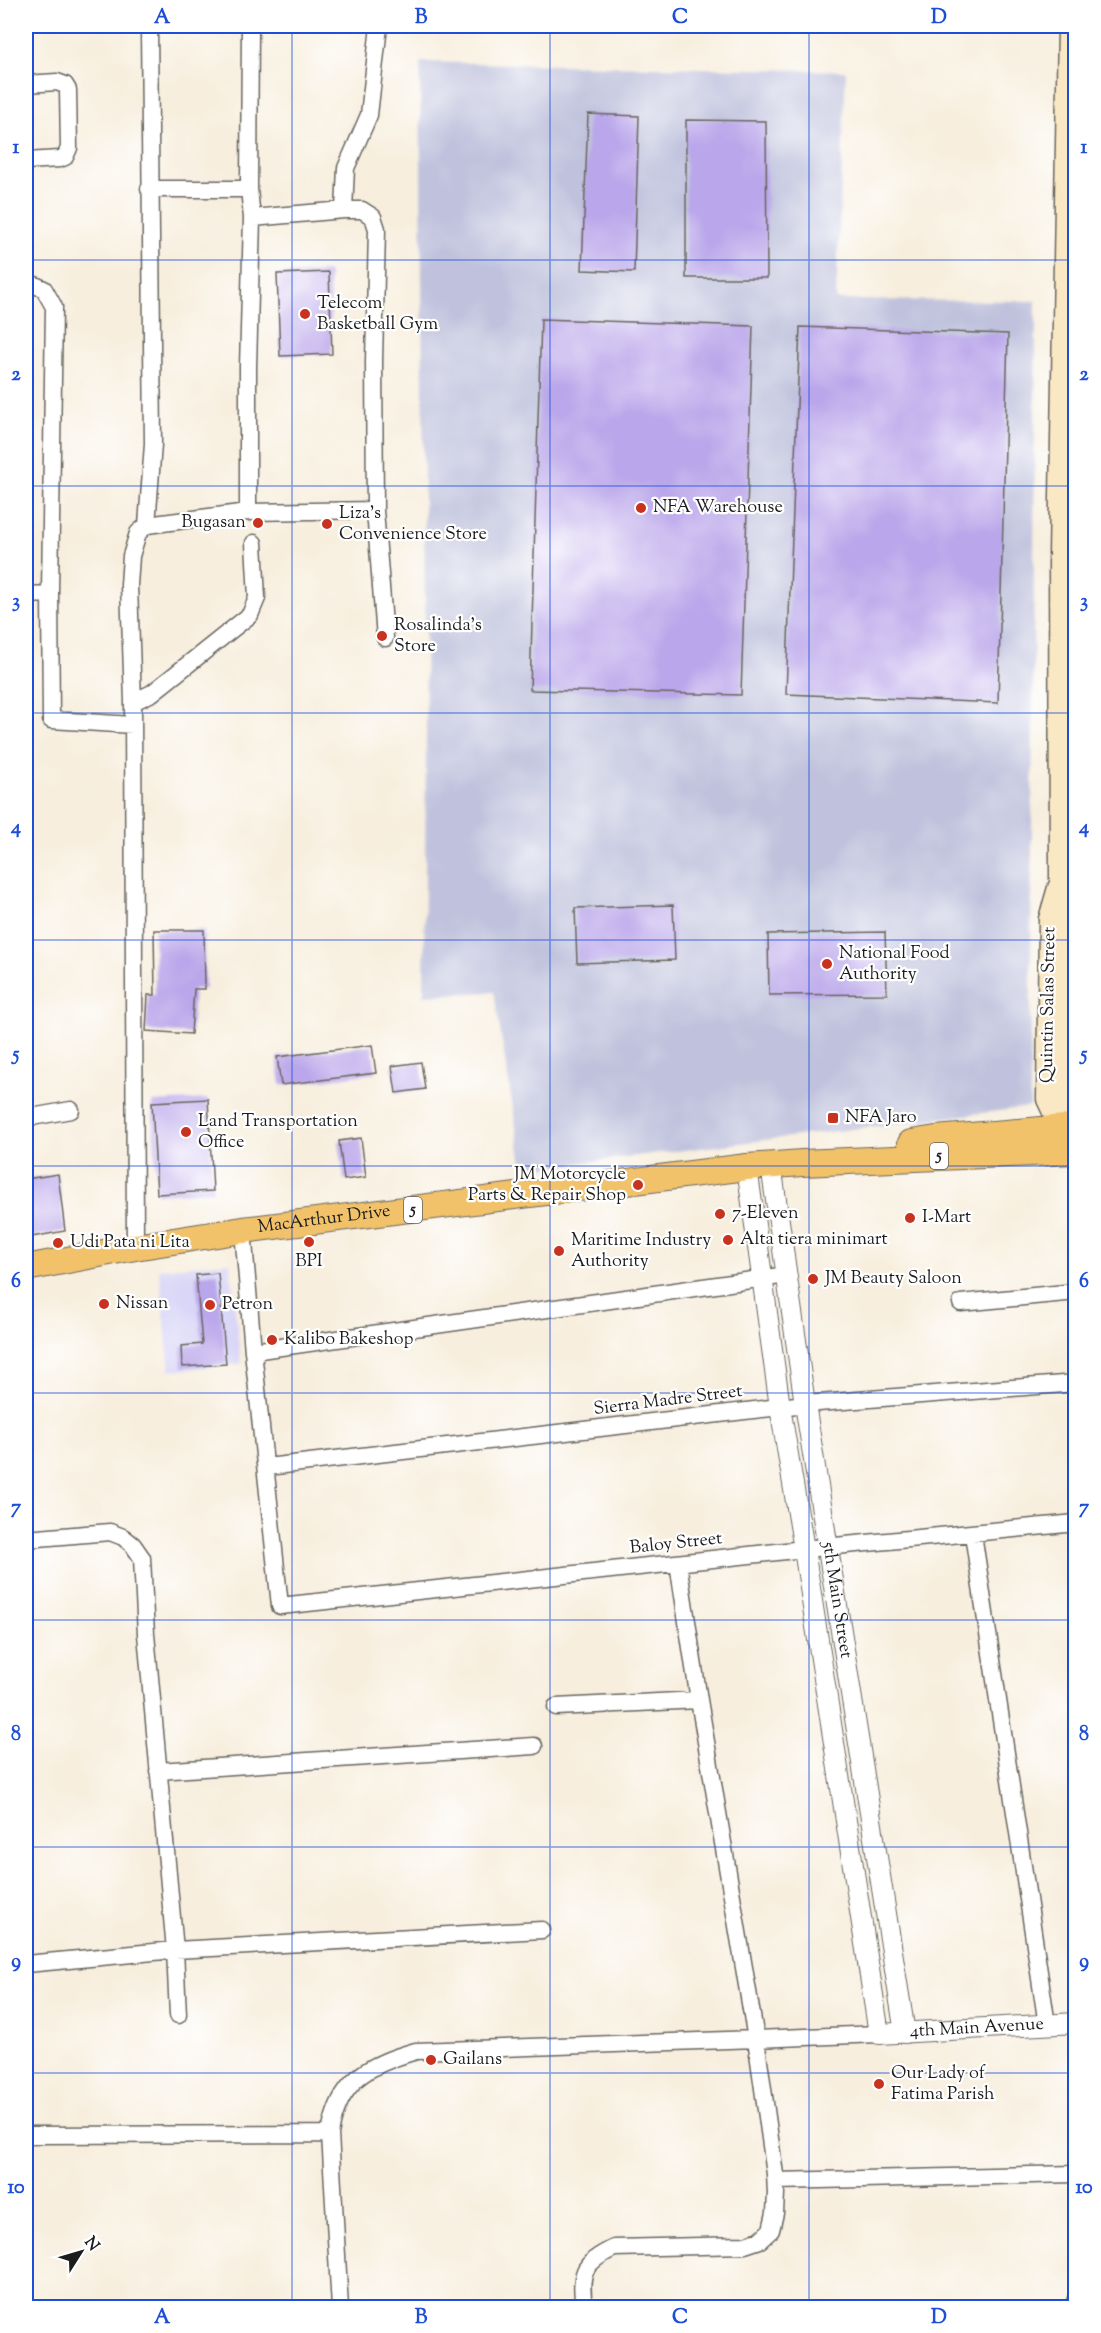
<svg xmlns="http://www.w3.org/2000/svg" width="1101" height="2333" font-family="'Sorts Mill Goudy',serif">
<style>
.built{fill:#d9d6f7}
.industrial{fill:#c0c2dd}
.building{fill:#baa6ea}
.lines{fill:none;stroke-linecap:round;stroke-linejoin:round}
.minor-casing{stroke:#696660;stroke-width:19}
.tertiary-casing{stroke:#696660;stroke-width:22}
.secondary-casing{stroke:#696660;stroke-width:25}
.primary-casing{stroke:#696660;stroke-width:28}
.minor{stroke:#fff;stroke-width:16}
.tertiary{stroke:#fff;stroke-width:20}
.secondary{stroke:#fae7c3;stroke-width:22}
.primary{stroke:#f2c26a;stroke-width:26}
.grid{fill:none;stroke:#1d4ed8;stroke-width:1.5;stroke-opacity:0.55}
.poi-dot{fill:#c8321e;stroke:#fff;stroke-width:2}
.labels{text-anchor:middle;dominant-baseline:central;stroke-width:4.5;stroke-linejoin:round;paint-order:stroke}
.shield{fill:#fff;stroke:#606060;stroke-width:1.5}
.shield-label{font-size:16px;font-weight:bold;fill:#1c1c1c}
.poi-label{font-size:18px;fill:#1c1c1c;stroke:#fff;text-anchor:start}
.street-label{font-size:18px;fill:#1c1c1c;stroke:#fff}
.neatline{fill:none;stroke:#1d4ed8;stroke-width:2}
.grid-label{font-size:20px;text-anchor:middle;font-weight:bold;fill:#1d4ed8}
</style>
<rect width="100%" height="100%" fill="#fff"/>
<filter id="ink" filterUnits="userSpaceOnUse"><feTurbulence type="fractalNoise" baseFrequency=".0167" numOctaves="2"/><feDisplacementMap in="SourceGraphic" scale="12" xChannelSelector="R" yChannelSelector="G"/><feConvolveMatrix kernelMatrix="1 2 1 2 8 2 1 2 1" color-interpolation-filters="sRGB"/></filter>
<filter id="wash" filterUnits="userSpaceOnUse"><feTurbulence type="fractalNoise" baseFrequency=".008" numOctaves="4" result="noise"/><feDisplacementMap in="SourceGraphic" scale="24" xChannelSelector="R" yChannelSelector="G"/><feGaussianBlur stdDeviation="1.35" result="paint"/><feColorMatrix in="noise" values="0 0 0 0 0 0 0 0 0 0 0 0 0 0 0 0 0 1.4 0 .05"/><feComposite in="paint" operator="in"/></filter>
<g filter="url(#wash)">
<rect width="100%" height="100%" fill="#f7eedd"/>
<!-- built -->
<path class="built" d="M230,1262L241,1364L170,1371L159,1269Z"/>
<!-- industrial -->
<path class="industrial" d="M420,62L846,71L836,300L1036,301L1030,1107L523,1170L494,992L424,995L426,733Z"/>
<g id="blocks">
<!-- building -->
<path class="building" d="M588,114L639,116L634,272L582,270Z
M686,120L766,121L767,278H686Z
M329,272L332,354L280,356L277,274Z
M541,319L753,326L741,695L530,690Z
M800,327L1008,334L998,703L786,694Z
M673,905L675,960L577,963L575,908Z
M154,930H204L205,989H194L191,1034L146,1031L148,995H155Z
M885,932L887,994L769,995L768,934Z
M372,1045L376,1073L281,1085L277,1057Z
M421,1062L425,1089L396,1093L392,1066Z
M208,1099L213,1191L157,1194L152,1102Z
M361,1138L366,1177L344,1180L339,1141Z
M58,1174L65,1231L26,1238V1179Z
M218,1273L226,1364L182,1367L181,1346L202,1344L196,1275Z"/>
</g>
</g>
<g filter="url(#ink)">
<use href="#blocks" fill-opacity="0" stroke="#696660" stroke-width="1.5"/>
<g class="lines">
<defs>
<path id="minor" d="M26,84L57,82L65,85L68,90L69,148L65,157L60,159L26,161
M149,189H249
M344,210L346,168L369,115L379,26
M252,218L344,210H362L373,217L377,229L374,362L375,510
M26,284L35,285L44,289L54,307L50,594L51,720L133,725
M248,512V367L252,218L249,189L250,26
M147,525L248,512L375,510L385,638
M1060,556L1076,558
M26,595L50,594
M133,702L129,585L131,556L138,533L147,525L153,444L149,26
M26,1118L71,1110
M243,1230L253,1351L280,1606L804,1549L1076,1523
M135,1247L133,702L152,693L250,615L257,598L254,543
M961,1303L1076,1292
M253,1351L787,1275
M267,1467L805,1404L1076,1383
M973,1534L1047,2025
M26,1539L110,1532L123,1537L133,1545L142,1558L146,1634L175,1950L178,2015
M678,1563L699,1700L756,2039L879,2034
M556,1707L699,1700
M158,1771L534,1746
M26,1964L175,1950L542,1930
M330,2134C339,2080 367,2065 416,2051L756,2039L775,2174L776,2193L775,2213L771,2230L760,2240L745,2245L614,2248C581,2264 580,2273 584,2308
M26,2135L330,2134L340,2308
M776,2181L1076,2174
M1073,2308L1076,2299"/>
<g id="tertiary">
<path id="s1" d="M771,1165L805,1404L905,2033"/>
<path id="s2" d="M747,1167L780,1407L804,1549L879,2034L1076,2023"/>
</g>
<path id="secondary" d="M1059,888L1050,919L1048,1099L1061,1127
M1063,1145C1061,1120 1069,1096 1070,1071C1070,1008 1071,943 1061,880L1060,556L1069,26"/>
<g id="primary">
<path d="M911,1143L936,1139L1076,1127"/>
<path id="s3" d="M26,1268L135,1247L243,1230L747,1167L802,1163L1076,1151"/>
</g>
</defs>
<!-- minor casing -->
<use href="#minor" class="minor-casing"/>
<!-- tertiary casing -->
<use href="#tertiary" class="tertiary-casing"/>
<!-- secondary casing -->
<use href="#secondary" class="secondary-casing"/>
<!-- primary casing -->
<use href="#primary" class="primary-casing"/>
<!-- minor -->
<use href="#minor" class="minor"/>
<!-- tertiary -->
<use href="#tertiary" class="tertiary"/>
<!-- secondary -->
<use href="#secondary" class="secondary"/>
<!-- primary -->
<use href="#primary" class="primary"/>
</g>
</g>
<!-- grid -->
<path class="grid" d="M292,26V2308M550,26V2308M809,26V2308M26,260H1076M26,486H1076M26,713H1076M26,940H1076M26,1166H1076M26,1393H1076M26,1620H1076M26,1847H1076M26,2073H1076"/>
<!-- markers -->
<g class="poi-dot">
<circle cx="305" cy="314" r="6"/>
<circle cx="641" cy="508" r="6"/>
<circle cx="258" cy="523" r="6"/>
<circle cx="327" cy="524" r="6"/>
<circle cx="382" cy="636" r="6"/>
<circle cx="827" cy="964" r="6"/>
<rect x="827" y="1112" width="12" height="12" rx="3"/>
<circle cx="186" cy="1132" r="6"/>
<circle cx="638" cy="1185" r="6"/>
<circle cx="720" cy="1214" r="6"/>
<circle cx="910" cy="1218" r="6"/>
<circle cx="728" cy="1240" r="6"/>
<circle cx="309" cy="1242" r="6"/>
<circle cx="58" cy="1243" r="6"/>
<circle cx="559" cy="1251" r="6"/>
<circle cx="813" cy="1279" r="6"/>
<circle cx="104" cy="1304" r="6"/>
<circle cx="210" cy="1305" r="6"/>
<circle cx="272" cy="1340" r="6"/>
<circle cx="431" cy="2060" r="6"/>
<circle cx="879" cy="2084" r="6"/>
</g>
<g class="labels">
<!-- shield labels -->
<g class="shield">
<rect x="930" y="1143" width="18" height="26" rx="4.5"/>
<rect x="404" y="1197" width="18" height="26" rx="4.5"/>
</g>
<g class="shield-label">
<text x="939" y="1156">5</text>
<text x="413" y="1210">5</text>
</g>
<!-- poi labels -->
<g class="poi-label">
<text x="317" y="304">Telecom<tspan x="317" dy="21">Basketball Gym</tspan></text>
<text x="653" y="508">NFA Warehouse</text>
<text x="339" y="514">Liza's<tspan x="339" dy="21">Convenience Store</tspan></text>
<text x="246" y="523" text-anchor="end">Bugasan</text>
<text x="394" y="626">Rosalinda's<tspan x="394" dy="21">Store</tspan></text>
<text x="839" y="954">National Food<tspan x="839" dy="21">Authority</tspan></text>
<text x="845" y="1118">NFA Jaro</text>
<text x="198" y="1122">Land Transportation<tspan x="198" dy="21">Office</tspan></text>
<text x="626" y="1175" text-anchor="end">JM Motorcycle<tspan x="626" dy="21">Parts &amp; Repair Shop</tspan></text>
<text x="732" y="1214">7-Eleven</text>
<text x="922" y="1218">I-Mart</text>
<text x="740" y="1240">Alta tiera minimart</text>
<text x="571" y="1241">Maritime Industry<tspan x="571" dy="21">Authority</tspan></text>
<text x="70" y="1243">Udi Pata ni Lita</text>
<text x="309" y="1262" text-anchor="middle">BPI</text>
<text x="825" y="1279">JM Beauty Saloon</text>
<text x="116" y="1304">Nissan</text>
<text x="222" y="1305">Petron</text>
<text x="284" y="1340">Kalibo Bakeshop</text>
<text x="443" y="2060">Gailans</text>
<text x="891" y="2074">Our Lady of<tspan x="891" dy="21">Fatima Parish</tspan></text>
</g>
<!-- street labels -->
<g class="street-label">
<text transform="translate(1049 1005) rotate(-89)">Quintin Salas Street</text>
<text stroke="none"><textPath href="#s3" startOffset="302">MacArthur Drive</textPath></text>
<text transform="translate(668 1401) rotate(-7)">Sierra Madre Street</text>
<text transform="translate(676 1544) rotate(-6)">Baloy Street</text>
<text stroke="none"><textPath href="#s1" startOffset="440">5th Main Street</textPath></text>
<text stroke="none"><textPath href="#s2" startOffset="975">4th Main Avenue</textPath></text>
</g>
</g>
<!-- margin -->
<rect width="1101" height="2333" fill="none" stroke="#fff" stroke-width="66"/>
<!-- north arrow -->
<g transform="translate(81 2252) rotate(53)" stroke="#ffffff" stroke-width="4.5" paint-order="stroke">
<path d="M0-4.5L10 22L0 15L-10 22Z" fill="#1c1c1c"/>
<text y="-9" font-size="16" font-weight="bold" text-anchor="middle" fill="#1c1c1c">N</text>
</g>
<rect x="33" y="33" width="1035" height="2267" class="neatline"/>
<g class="grid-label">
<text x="162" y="23">A</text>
<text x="421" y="23">B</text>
<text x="680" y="23">C</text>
<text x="939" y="23">D</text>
<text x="16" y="153">1</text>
<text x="1084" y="153">1</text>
<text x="16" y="380">2</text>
<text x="1084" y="380">2</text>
<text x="16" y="607">3</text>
<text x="1084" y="607">3</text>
<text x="16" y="833">4</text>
<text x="1084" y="833">4</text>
<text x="16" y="1060">5</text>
<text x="1084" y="1060">5</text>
<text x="16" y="1287">6</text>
<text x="1084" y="1287">6</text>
<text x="16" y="1513">7</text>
<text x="1084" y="1513">7</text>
<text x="16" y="1740">8</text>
<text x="1084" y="1740">8</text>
<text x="16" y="1967">9</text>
<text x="1084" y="1967">9</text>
<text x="16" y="2193">10</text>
<text x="1084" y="2193">10</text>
<text x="162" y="2323">A</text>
<text x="421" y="2323">B</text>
<text x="680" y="2323">C</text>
<text x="939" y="2323">D</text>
</g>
</svg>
